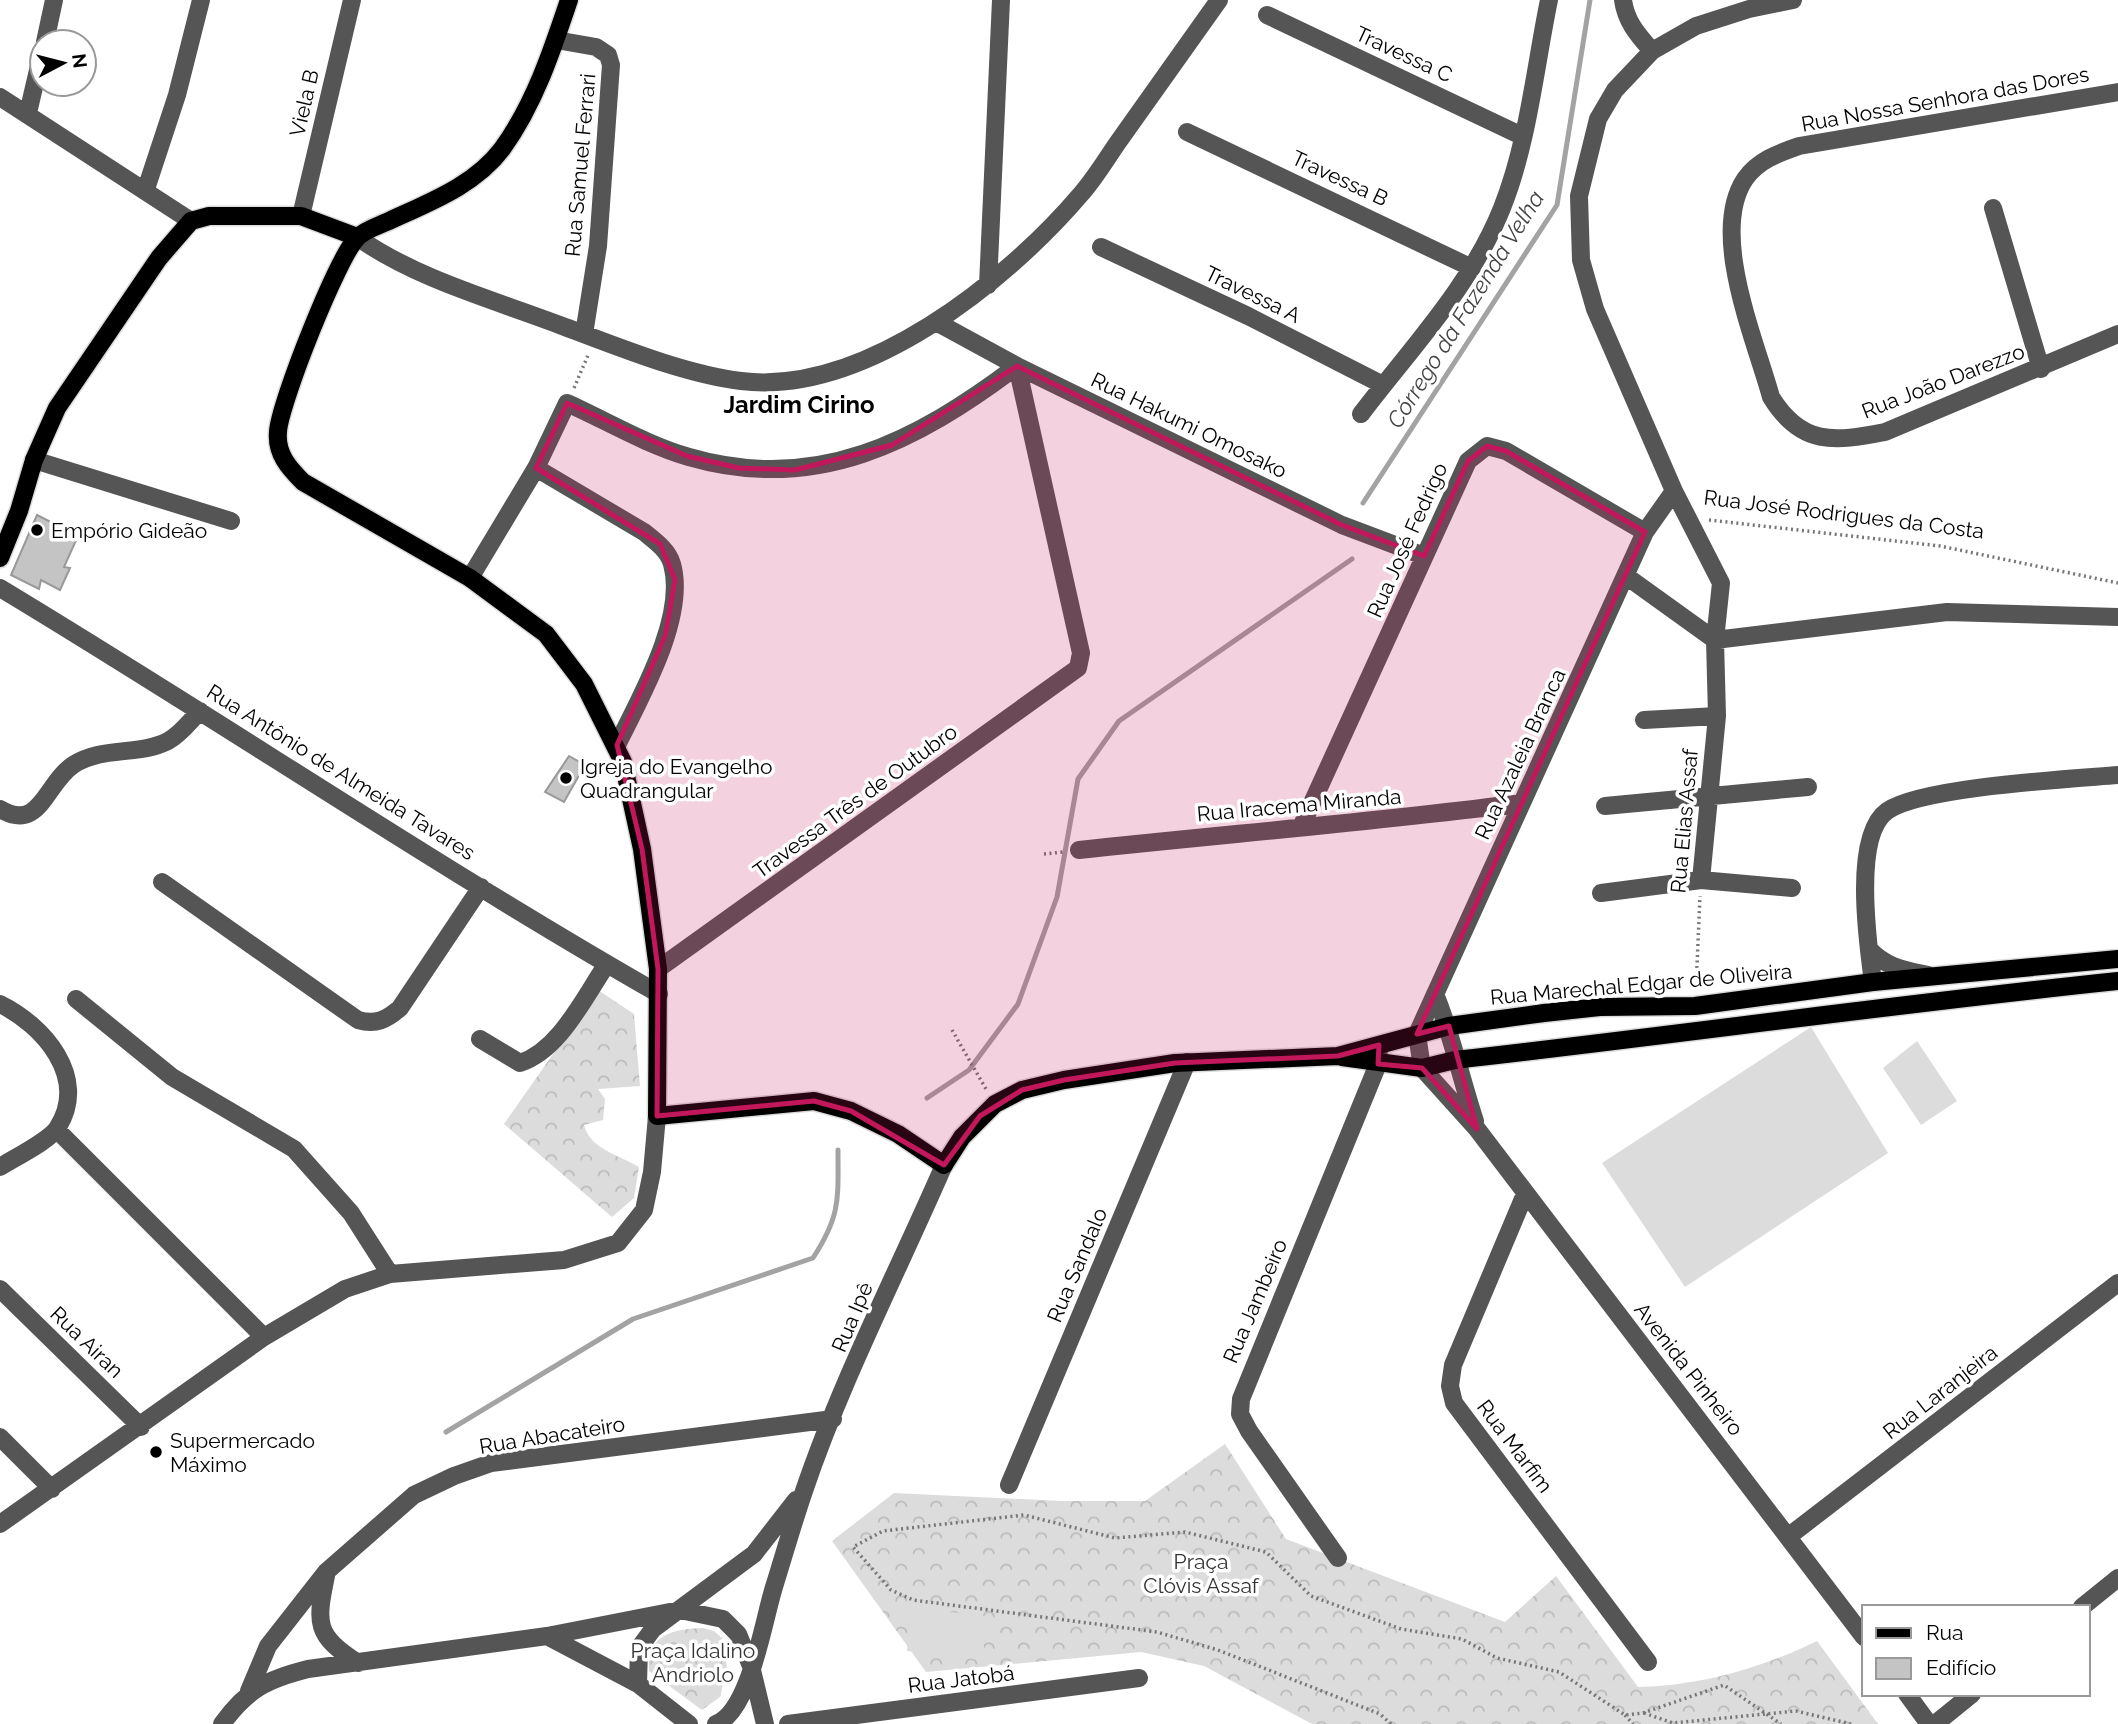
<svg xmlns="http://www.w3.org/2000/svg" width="2118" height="1724" font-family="Raleway,sans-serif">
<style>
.forest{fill:url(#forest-crowns)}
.pitch{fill:#dcdcdc}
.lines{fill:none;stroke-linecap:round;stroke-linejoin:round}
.stream{stroke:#a3a3a3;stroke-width:5}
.building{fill:#c4c4c4;stroke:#999;stroke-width:2}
.major-casing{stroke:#dbdbdb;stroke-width:21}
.path{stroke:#777;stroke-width:3.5;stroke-dasharray:2 3.5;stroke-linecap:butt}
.minor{stroke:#555;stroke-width:18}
.major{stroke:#000;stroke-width:18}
.marked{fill:#c2185b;fill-opacity:0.2;stroke:#c2185b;stroke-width:5;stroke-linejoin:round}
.poi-dot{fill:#000;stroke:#fff;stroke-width:2.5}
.labels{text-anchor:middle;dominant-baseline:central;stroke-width:7;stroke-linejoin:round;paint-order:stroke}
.street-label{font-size:21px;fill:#000;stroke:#fff}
.poi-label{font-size:21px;fill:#000;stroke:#fff;text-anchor:start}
.park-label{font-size:21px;fill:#333;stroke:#fff}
.water-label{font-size:23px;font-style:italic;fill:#444;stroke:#fff}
.quarter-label{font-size:24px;font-weight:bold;fill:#000;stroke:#fff}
</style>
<defs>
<pattern id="forest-crowns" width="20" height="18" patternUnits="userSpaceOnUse" patternTransform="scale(1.75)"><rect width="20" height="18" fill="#dcdcdc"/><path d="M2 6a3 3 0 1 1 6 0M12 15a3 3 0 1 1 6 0" fill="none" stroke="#bbb"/></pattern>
</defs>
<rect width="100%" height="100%" fill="#fff"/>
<!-- forest -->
<path class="forest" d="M598,990L634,1014L640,1086L598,1089L605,1099L603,1120L584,1125C590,1149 619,1155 639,1167L634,1198L612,1217L504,1124Z
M1225,1444L1286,1539L1505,1622L1556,1576L1638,1687C1700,1686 1762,1668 1817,1641L1878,1724H1312L1204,1666L1141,1652L926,1672L832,1541L894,1493L1062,1501H1145Z
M703,1628L714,1631L722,1638L727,1668L720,1697L702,1710L649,1671C646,1636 671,1629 703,1628Z"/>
<!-- pitch -->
<path class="pitch" d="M1811,1027L1888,1153L1685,1287L1602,1163Z
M1917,1041L1957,1101L1921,1125L1883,1068Z
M910,1608L986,1616L983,1660L907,1651Z"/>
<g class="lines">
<!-- stream -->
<path class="stream" d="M1363,503L1557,205L1590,0
M927,1098L969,1070L1018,1004L1057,897L1078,779L1119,721L1352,559
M446,1432L633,1319L813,1258C841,1215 838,1199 838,1150"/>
</g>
<!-- building -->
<path class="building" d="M37,515L78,536L64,567L70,568L60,590L41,580L39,589L11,575Z
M569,756L585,765L564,802L545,792Z"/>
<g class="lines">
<defs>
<path id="major" d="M569,0C552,51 534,105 502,149C475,185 430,202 391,220C381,225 366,229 358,237C339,253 279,405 278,432C276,454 289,468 303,482L470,578L546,634L584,684L623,762L642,849L658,969L657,1116L814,1101L851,1111L898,1134L944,1165L962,1137L995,1104L1022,1090L1064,1080L1175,1063L1338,1056L1449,1026L1544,1013L1600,1007L1695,1006L1873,982L2118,959
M0,558L19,511L34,460L57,408L159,258L191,221L209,216H301L357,237
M1342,1057L1422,1068L1455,1060C1676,1035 1896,1004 2118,981"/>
</defs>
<!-- major casing -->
<use href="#major" class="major-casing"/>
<!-- path -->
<path class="path" d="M574,388L589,353
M1709,520L1940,546L2118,583
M1044,854L1063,852
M1696,990L1700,896
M952,1030L986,1089
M1644,1713L1673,1723L1796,1711L1851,1724
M1625,1715L1633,1724
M1391,1724L1380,1714L1218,1650L1157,1632L913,1600L891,1590L853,1547L883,1531L1024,1515L1115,1538L1185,1532L1266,1552L1311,1596L1401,1629L1462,1639L1497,1658L1559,1672L1625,1715L1643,1713L1724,1685L1781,1724"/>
<!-- minor -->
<path class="minor" d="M1623,0C1626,22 1638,35 1652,51
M1267,15L1522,136
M556,40L596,47L608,55L611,65L598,246L584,334
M45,42L54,0
M2118,92L1799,146C1779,153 1758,160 1745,179C1709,233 1755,339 1771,397C1801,446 1834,442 1885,432L2118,334
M0,97L191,221
M28,113L42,53
M1187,132L1472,268
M146,189L177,95L201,0
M1993,208L2041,369
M301,216L352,0
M357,237C418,280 495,300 565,327C619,347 684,374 741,381C864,396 1007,281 1081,194C1096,177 1108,156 1121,138C1154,92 1186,46 1219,0
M1101,247L1248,316L1383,385
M988,285L1001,0
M938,323L1017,366L1342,525L1424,556
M1361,414C1411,348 1471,286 1502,208C1528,143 1535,68 1549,0
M34,460L231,521
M536,468L644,532C655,541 668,550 672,564C687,617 640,698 617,745
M1674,491L1645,532L1417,1034L1422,1068L1477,1129L1864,1637
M1626,576L1715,640L1947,612L2118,617
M470,578L536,468L567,403C607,421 647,445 689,457C816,494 916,442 1017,366L1081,653L1078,668L658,969
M0,588C221,721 435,866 659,994
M1644,720L1717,716
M1605,806L1808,787
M0,809C40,833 45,784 73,765C101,746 139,756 168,741C181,734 190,721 200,711
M1302,825L1468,461L1487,446L1506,451L1645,532
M1079,850C1227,834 1375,822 1522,803
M1701,880L1717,716L1715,640L1721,583L1674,491L1595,309L1581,260L1579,196L1598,119L1615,90L1652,51L1696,26L1749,9L1793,0
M162,882L358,1020C376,1025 386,1020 400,1008L481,887
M1601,893L1701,880L1792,888
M1869,949C1885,967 1905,970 1928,975
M1873,982C1868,945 1852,836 1887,811C1921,787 2070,779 2118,775
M1435,994C1452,1035 1461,1079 1475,1121
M76,999L172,1077L294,1149L351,1213L390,1274
M0,1004C43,1025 89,1077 58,1127C51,1140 14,1158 0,1167
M480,1039L520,1063C560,1050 584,997 607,964
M57,1130L264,1337
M1525,1194L1453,1365L1450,1386L1454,1403L1648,1662
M0,1289L141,1427
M0,1437L52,1489
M1009,1485L1187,1062
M0,1524L264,1337L345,1289L390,1274L564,1260L618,1243L644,1210L652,1172L657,1116
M1789,1536L2118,1283
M1338,1558L1249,1431L1240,1414L1241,1399L1378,1064L1379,1048
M326,1576C316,1624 315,1635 358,1663
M2082,1607L2118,1578
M547,1636L638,1684L689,1724
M638,1684L639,1648L653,1629L754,1554L796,1500
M249,1691L268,1646L326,1572L414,1495L454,1476L491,1463L833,1419
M1907,1694L1929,1724
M222,1724C247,1689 268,1679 308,1669L547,1636L680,1610L723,1619L738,1634L751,1666L765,1724
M716,1724C750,1711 763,1622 774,1587C784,1555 793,1523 804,1491C842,1379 897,1273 944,1165
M788,1724L1139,1678
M1935,1724L1972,1694"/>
<!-- major -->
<use href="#major" class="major"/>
</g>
<!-- marked area -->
<path class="marked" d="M1017,366L1342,525L1424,556L1468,461L1487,446L1506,451L1645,532L1417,1034L1449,1026L1477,1129L1422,1068L1378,1064L1379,1045L1338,1056L1175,1063L1064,1080L1022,1090L980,1116L944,1165L851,1111L814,1101L657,1116L658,969L642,849L617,745L665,636L675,580L660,544L536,468L567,403L687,456L739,468L795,470L892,445Z"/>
<!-- markers -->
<g class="poi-dot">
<circle cx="37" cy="530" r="7"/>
<circle cx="566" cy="778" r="7"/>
<circle cx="156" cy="1452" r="7"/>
</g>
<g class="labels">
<!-- street labels -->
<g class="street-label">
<text transform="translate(1404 54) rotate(25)">Travessa C</text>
<text transform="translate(1945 99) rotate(-10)">Rua Nossa Senhora das Dores</text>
<text transform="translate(304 103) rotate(-77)">Viela B</text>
<text transform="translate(580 165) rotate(-85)">Rua Samuel Ferrari</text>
<text transform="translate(1340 178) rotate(25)">Travessa B</text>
<text transform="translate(1253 294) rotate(26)">Travessa A</text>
<text transform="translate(1943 381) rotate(-21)">Rua João Darezzo</text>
<text transform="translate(1189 425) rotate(26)">Rua Hakumi Omosako</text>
<text transform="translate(1844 514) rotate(7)">Rua José Rodrigues da Costa</text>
<text transform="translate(1407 540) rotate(-66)">Rua José Fedrigo</text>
<text transform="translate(1520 754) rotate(-65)">Rua Azaleia Branca</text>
<text transform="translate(341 772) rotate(32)">Rua Antônio de Almeida Tavares</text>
<text transform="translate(855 801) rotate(-36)">Travessa Três de Outubro</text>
<text transform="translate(1299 805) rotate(-5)">Rua Iracema Miranda</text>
<text transform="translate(1684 821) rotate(-85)">Rua Elias Assaf</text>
<text transform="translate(1641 984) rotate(-5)">Rua Marechal Edgar de Oliveira</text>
<text transform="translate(1077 1265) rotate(-67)">Rua Sandalo</text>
<text transform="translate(1255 1301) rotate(-67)">Rua Jambeiro</text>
<text transform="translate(852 1317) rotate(-67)">Rua Ipê</text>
<text transform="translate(87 1342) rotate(44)">Rua Airan</text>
<text transform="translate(1689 1369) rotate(52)">Avenida Pinheiro</text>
<text transform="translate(1940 1392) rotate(-38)">Rua Laranjeira</text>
<text transform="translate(552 1435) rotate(-9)">Rua Abacateiro</text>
<text transform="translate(1515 1446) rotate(53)">Rua Marfim</text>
<text transform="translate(961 1679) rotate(-7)">Rua Jatobá</text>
</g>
<!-- poi labels -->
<g class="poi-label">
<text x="51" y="530">Empório Gideão</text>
<text x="580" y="766">Igreja do Evangelho<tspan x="580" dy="24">Quadrangular</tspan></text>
<text x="170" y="1440">Supermercado<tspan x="170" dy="24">Máximo</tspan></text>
</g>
<!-- park labels -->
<g class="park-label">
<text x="1201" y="1561">Praça<tspan x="1201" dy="24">Clóvis Assaf</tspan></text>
<text x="693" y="1650">Praça Idalino<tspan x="693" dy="24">Andriolo</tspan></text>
</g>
<!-- water labels -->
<g class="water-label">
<text transform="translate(1465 309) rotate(-58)">Córrego da Fazenda Velha</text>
</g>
<!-- quarter labels -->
<g class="quarter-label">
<text x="799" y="404">Jardim Cirino</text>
</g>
</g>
<!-- legend -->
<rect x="1862" y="1605" width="228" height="91" fill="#ffffff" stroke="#999999" stroke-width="2"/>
<rect x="1876" y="1628" width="35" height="10" fill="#000000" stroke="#999999" stroke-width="2"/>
<text x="1926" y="1640" font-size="21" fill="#000000">Rua</text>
<rect x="1876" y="1658" width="35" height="21" fill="#c4c4c4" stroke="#999999" stroke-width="2"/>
<text x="1926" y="1675" font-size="21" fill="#000000">Edifício</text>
<!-- north arrow -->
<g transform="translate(63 63) rotate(83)"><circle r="33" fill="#ffffff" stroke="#999999" stroke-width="2"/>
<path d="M0-5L12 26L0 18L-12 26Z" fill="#000000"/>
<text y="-10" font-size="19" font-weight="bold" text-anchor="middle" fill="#000000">N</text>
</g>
</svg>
